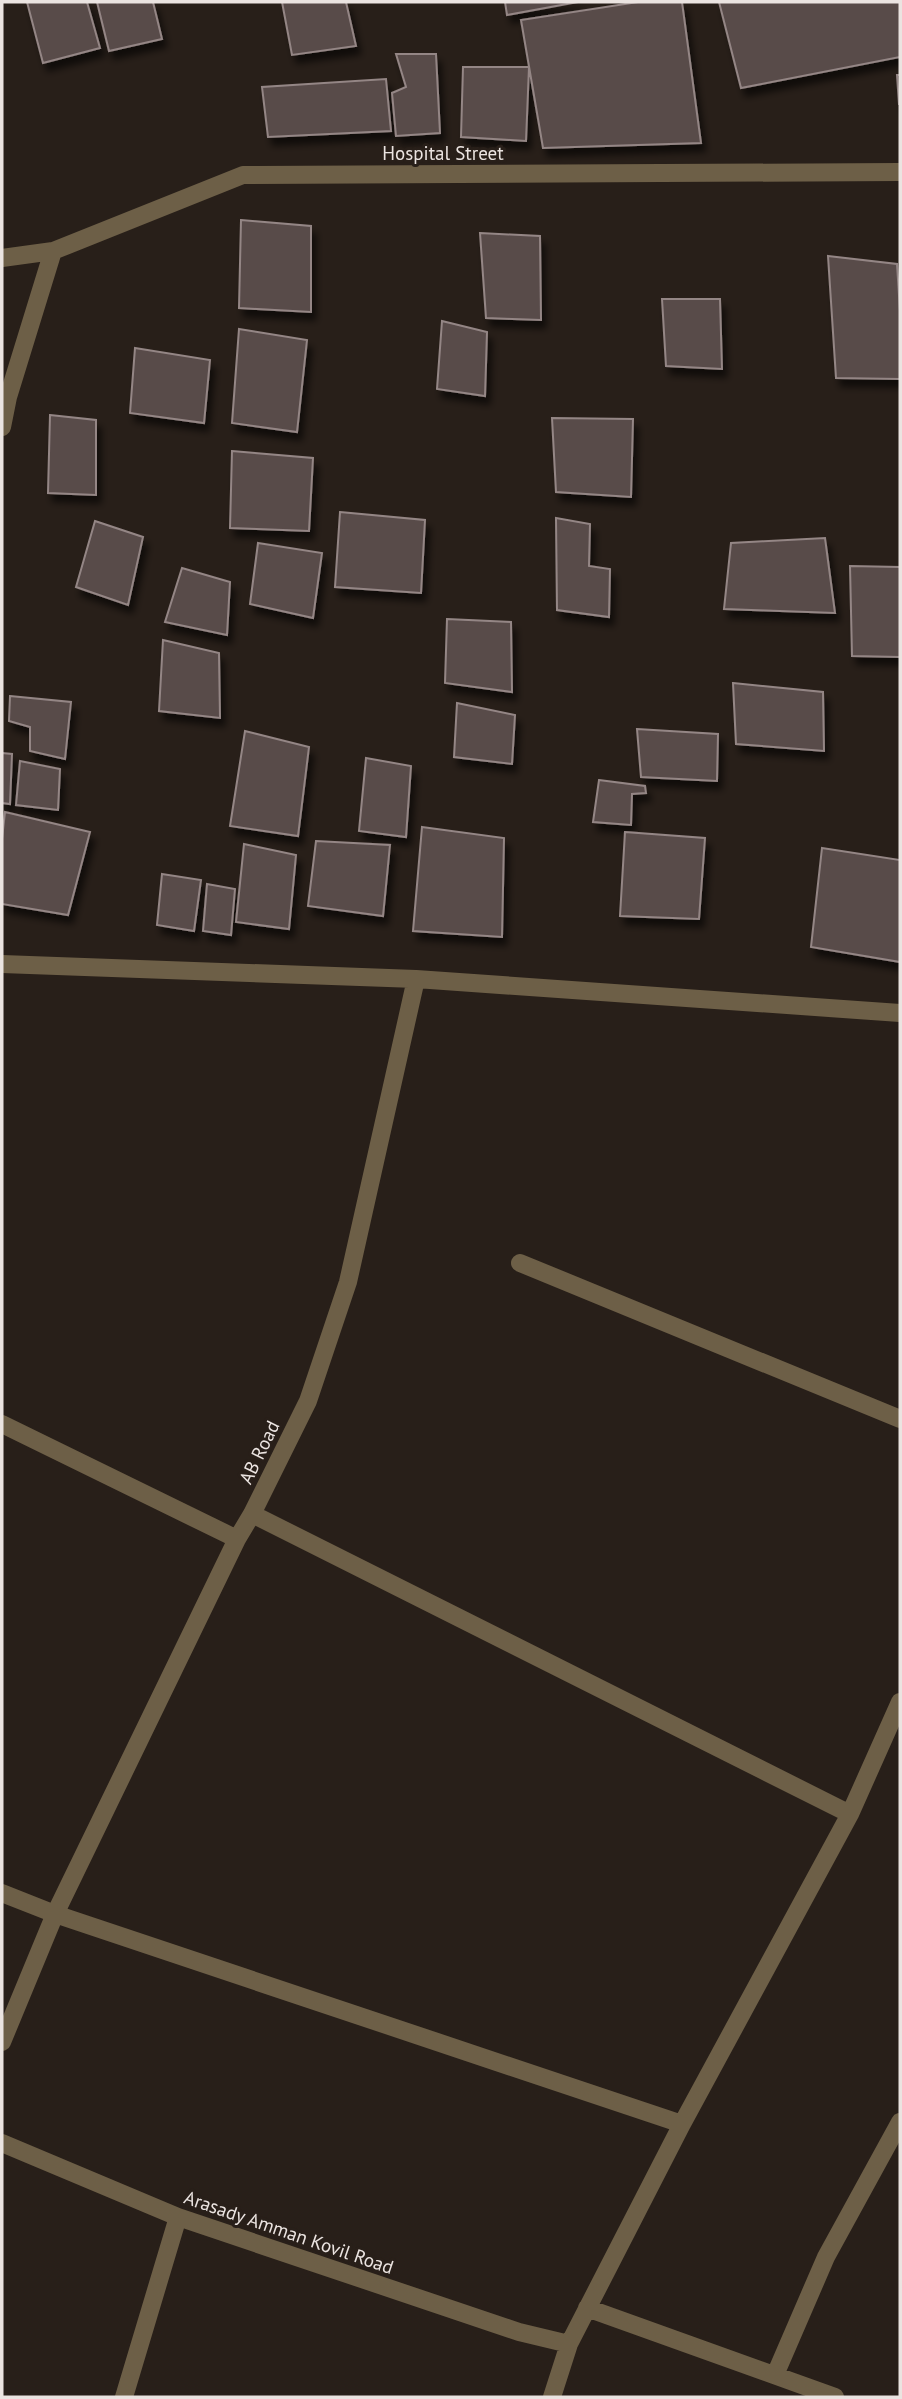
<svg xmlns="http://www.w3.org/2000/svg" width="902" height="2399" font-family="'PT Sans',sans-serif">
<style>
.building{fill:#584b4a;stroke:#948685;stroke-width:2;filter:url(#shadow)}
.lines{fill:none;stroke-linecap:round;stroke-linejoin:round}
.minor{stroke:#6d5f47;stroke-width:18}
.labels{text-anchor:middle;dominant-baseline:central;stroke-width:6;stroke-linejoin:round;paint-order:stroke}
.street-label{font-size:19px;fill:#ebe4e1;stroke:#281f19}
</style>
<defs>
<filter id="shadow"><feDropShadow dx="4.5" dy="8" stdDeviation="3.5" flood-color="#0009"/></filter>
</defs>
<rect width="100%" height="100%" fill="#281f19"/>
<!-- building -->
<path class="building" d="M27,2H87L100,48L43,63Z
M97,2H153L162,39L109,51Z
M282,2H346L356,46L292,55Z
M505,2H578L507,15Z
M638,2H682L701,143L543,148L521,20Z
M719,2H900V57L741,88Z
M396,54H436L440,133L396,136L392,93L406,87Z
M463,67H529L526,141L461,137Z
M897,75H900V104H899Z
M386,79L391,131L268,137L262,87Z
M241,220L311,226V312L239,308Z
M480,233L540,236L541,320L486,318Z
M828,256L897,264L900,311V379L836,378Z
M662,299H720L722,369L666,366Z
M442,321L487,332L485,396L437,389Z
M239,329L307,340L297,432L232,423Z
M135,348L210,360L204,423L130,413Z
M50,415L96,420V495L48,493Z
M552,418L633,419L631,497L556,492Z
M232,451L313,458L309,531L230,528Z
M340,512L425,520L421,593L335,587Z
M556,518L590,524L589,566L610,569L609,617L557,610Z
M95,521L143,537L128,605L76,587Z
M825,538L835,613L724,609L731,543Z
M258,543L322,553L313,618L250,604Z
M850,566L900,567V657L852,656Z
M182,568L230,582L227,635L165,622Z
M447,619L511,622L512,692L445,683Z
M163,640L219,653L220,718L159,711Z
M733,683L823,692L824,751L736,744Z
M10,696L71,702L65,759L30,751V727L9,721Z
M457,703L515,715L512,764L454,757Z
M637,729L718,734L717,781L641,777Z
M245,731L309,747L298,836L230,826Z
M2,753L12,754L10,804L2,803Z
M366,758L411,766L406,837L359,831Z
M20,761L60,769L58,810L16,805Z
M599,780L645,786L646,793L632,794L631,825L593,822Z
M5,812L90,832L68,915L2,904V839Z
M422,827L504,838L502,937L413,931Z
M625,832L705,838L699,919L620,916Z
M316,841L390,845L383,916L308,906Z
M244,844L296,855L289,929L236,922Z
M822,848L900,860V962L811,947Z
M162,874L201,880L194,931L157,925Z
M207,884L235,889L231,935L203,931Z"/>
<g class="lines">
<!-- minor -->
<path class="minor" d="M2,258L53,251L243,175L900,172
M2,427L8,397L53,251
M2,964L416,979L900,1013
M520,1263L900,1419
M2,1424L237,1539
M252,1514L850,1814
M2,1893L55,1914L682,2124
M2,2042L55,1914L237,1539L252,1514L308,1401L348,1282L416,979
M2,2143L178,2217L519,2332L569,2344
M587,2308L835,2397
M775,2375L826,2257L900,2122
M124,2397L178,2217
M552,2397L569,2344L682,2124L850,1814L900,1702"/>
</g>
<g class="labels">
<!-- street labels -->
<g class="street-label">
<text x="443" y="153">Hospital Street</text>
<text transform="translate(259 1452) rotate(-64)">AB Road</text>
<text transform="translate(289 2232) rotate(19)">Arasady Amman Kovil Road</text>
</g>
</g>
<!-- border -->
<rect width="902" height="2399" fill="none" stroke="#ebe4e1" stroke-width="7"/>
</svg>
